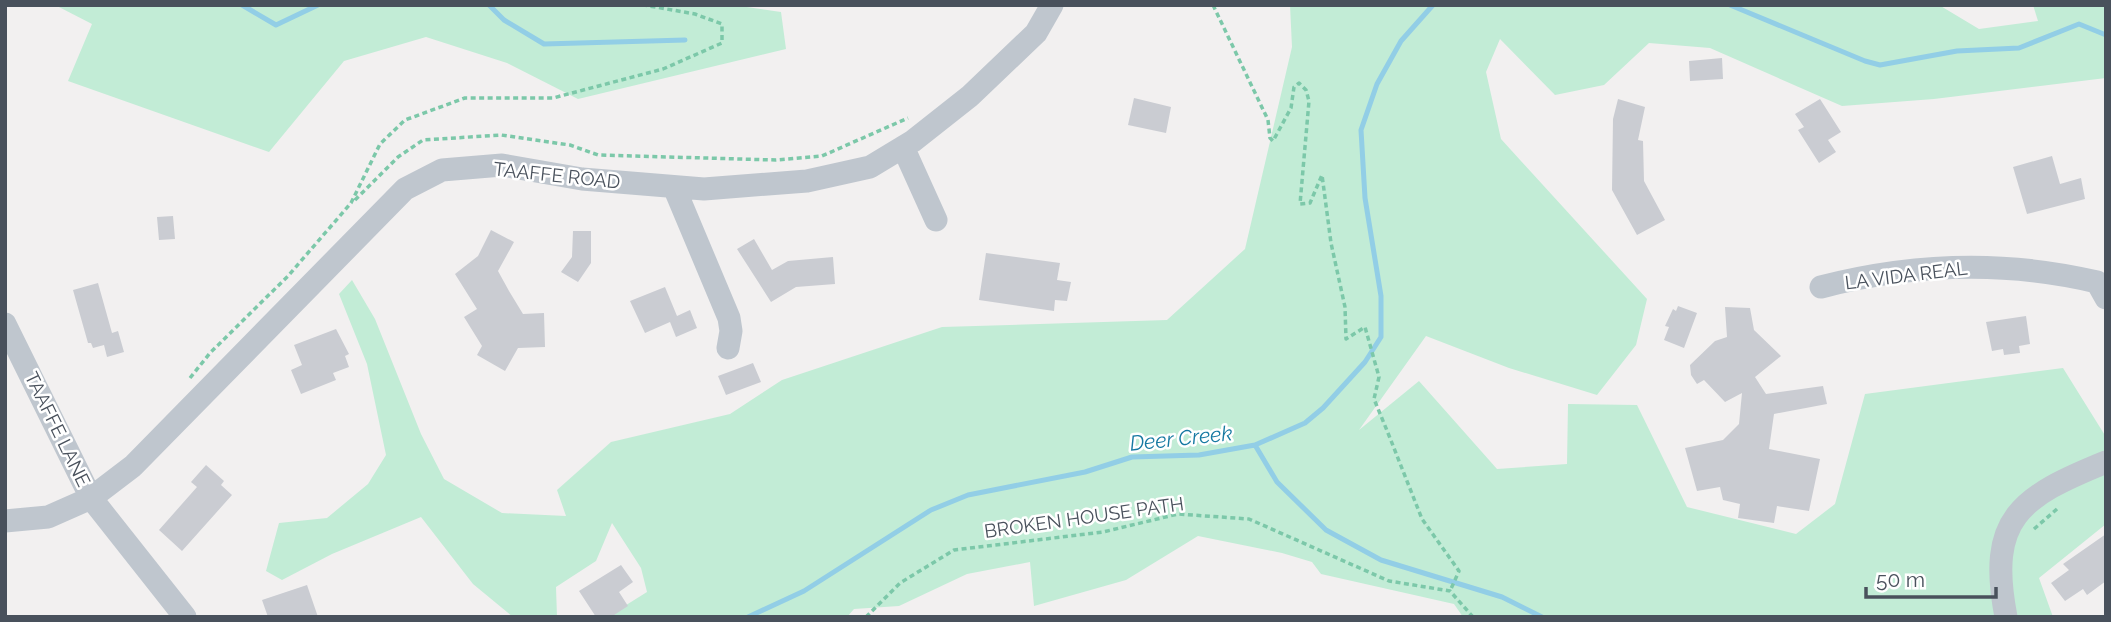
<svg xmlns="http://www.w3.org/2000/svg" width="2111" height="622" font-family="Raleway,sans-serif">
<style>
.green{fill:#c2ecd6}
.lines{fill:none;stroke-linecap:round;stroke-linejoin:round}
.stream{stroke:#92cee6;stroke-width:5}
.building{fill:#caccd2}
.path{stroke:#7cc8a9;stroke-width:3.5;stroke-dasharray:5 3.5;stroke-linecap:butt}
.minor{stroke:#bfc6ce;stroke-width:23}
.labels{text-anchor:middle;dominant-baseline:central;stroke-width:5;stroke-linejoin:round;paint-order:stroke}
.street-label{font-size:19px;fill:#49515c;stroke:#fff}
.water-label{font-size:21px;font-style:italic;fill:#1679a2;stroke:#fff}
</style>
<rect width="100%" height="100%" fill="#f2f0f0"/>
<!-- green -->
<path class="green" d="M55,5H733L781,12L786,49L578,99L507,63L426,37L344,61L269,152L68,81L92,24Z
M1290,5H1939L1979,29L2038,21L2033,5H2106V78L1934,99L1842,106L1710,48L1649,43L1604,85L1555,95L1500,39L1486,72L1501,139L1647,299L1636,345L1597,395L1509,368L1426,336L1359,430L1419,381L1497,469L1567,464L1568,404L1637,405L1687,507L1796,534L1835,504L1865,394L2063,368L2106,437V524L2039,578L2053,617H1463L1454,604L1321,574L1312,562L1282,553L1198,536L1126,580L1034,606L1030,562L967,574L899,606L854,609L847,617H607L647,592L641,568L612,523L596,561L556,587L557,617H513L473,584L421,517L332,554L282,580L266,571L279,523L327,518L368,484L386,455L367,364L339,294L352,280L375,319L421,434L444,479L502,513L566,516L557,490L611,442L730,414L782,380L942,327L1167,320L1245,249L1292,47Z"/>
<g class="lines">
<!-- stream -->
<path class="stream" d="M242,5L276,25L318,5
M489,5L504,20L544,44L685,40
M1730,5L1865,61L1880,65L1957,51L2019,48L2079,24L2106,35
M1255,445L1277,482L1326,530L1381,560L1502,597L1542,617
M748,617L804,591L931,510L968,495L1085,472L1132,457L1199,455L1255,445L1305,423L1323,408L1365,362L1381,337V296L1365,198L1361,130L1377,84L1401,41L1433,5"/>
</g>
<!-- building -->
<path class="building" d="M1722,58L1723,79L1690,81L1689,61Z
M1134,98L1171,107L1166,133L1128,125Z
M1618,99L1645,107L1638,140L1643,141L1644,181L1665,220L1637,235L1612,190L1613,119Z
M1820,99L1841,132L1828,140L1836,152L1819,163L1798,130L1804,127L1795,114Z
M2052,156L2060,184L2081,178L2085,199L2027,214L2013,167Z
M173,216L175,239L159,240L157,217Z
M491,230L514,242L498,271L509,291L523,314L544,313L545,347L518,348L505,371L477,355L482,346L464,317L477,309L455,274L478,256Z
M573,231H591V263L578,282L561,272L572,257Z
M754,239L772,270L788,261L833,257L835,284L796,287L771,302L737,249Z
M986,253L1060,263L1057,280L1071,282L1067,301L1055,300L1054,311L979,300Z
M98,283L112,333L118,331L124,352L107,357L104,345L93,348L91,343H88L73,290Z
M665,287L677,316L690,310L697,328L676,337L670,322L645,333L630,301Z
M1678,306L1697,313L1684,348L1664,340L1669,327L1665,326L1673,309L1676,311Z
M1725,307L1750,308L1754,330L1781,356L1755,377L1766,394L1823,386L1827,404L1774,414L1769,449L1820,459L1809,511L1777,506L1774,523L1738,518L1740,504L1723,500L1720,487L1697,491L1685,448L1723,440L1739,424L1742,393L1725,402L1704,380L1697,384L1691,375L1690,365L1715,341L1727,337Z
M2026,316L2030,344L2019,346L2020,353L2004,355L2003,349L1992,351L1986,322Z
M336,329L349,354L345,356L349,367L333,373L336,380L301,394L291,370L302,365L294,345Z
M753,363L761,382L726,395L718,376Z
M206,465L224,481L221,485L232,495L182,551L159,530L197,487L191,482Z
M2106,534V581L2087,595L2083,589L2065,601L2051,583L2069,570L2063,564Z
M621,565L633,582L619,592L628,606L611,617H596L579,591Z
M307,585L318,617H268L262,600Z"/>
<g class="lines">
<!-- path -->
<path class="path" d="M1213,5L1268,120L1270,138L1273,141L1291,108L1294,87L1299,83L1306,90L1309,101L1300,204L1310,203L1322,175L1331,243L1345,307L1346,339L1365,327L1379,377L1374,399L1388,433L1422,519L1459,571L1450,591
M355,200L398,157L423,140L501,135L570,145L598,155L776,160L822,156L908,118
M190,378L210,353L288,276L351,203L380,144L405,120L465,98H553L663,69L722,43V24L695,14L644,5
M2034,529L2057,509
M866,617L900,583L954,550L1103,532L1178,514L1249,519L1389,581L1450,591L1473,617"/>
<!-- minor -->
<path class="minor" d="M903,147L936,220
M674,187L729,318L731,331L728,348
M1821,287C1914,263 2004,260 2097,282L2106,298
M5,324L91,498L185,617
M5,521L48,517L91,498L133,466L405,189L442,170L502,165L582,179L704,189L807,181L870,167L913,141L970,96L1036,33L1052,5
M2006,617C1987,518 2020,497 2106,462"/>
</g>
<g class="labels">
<!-- street labels -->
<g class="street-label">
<text transform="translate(557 175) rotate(6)">TAAFFE ROAD</text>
<text transform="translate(1906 275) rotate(-7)">LA VIDA REAL</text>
<text transform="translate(58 429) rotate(64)">TAAFFE LANE</text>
<text transform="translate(1084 517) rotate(-8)">BROKEN HOUSE PATH</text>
</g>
<!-- water labels -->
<g class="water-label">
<text transform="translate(1181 438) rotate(-6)">Deer Creek</text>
</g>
</g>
<!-- border -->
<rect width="2111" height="622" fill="none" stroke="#49515c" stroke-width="14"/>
<!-- scale -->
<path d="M1866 587v10h130v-10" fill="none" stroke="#49515c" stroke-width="3.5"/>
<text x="1876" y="587" font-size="21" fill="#49515c" stroke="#ffffff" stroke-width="5" paint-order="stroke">50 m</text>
</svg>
